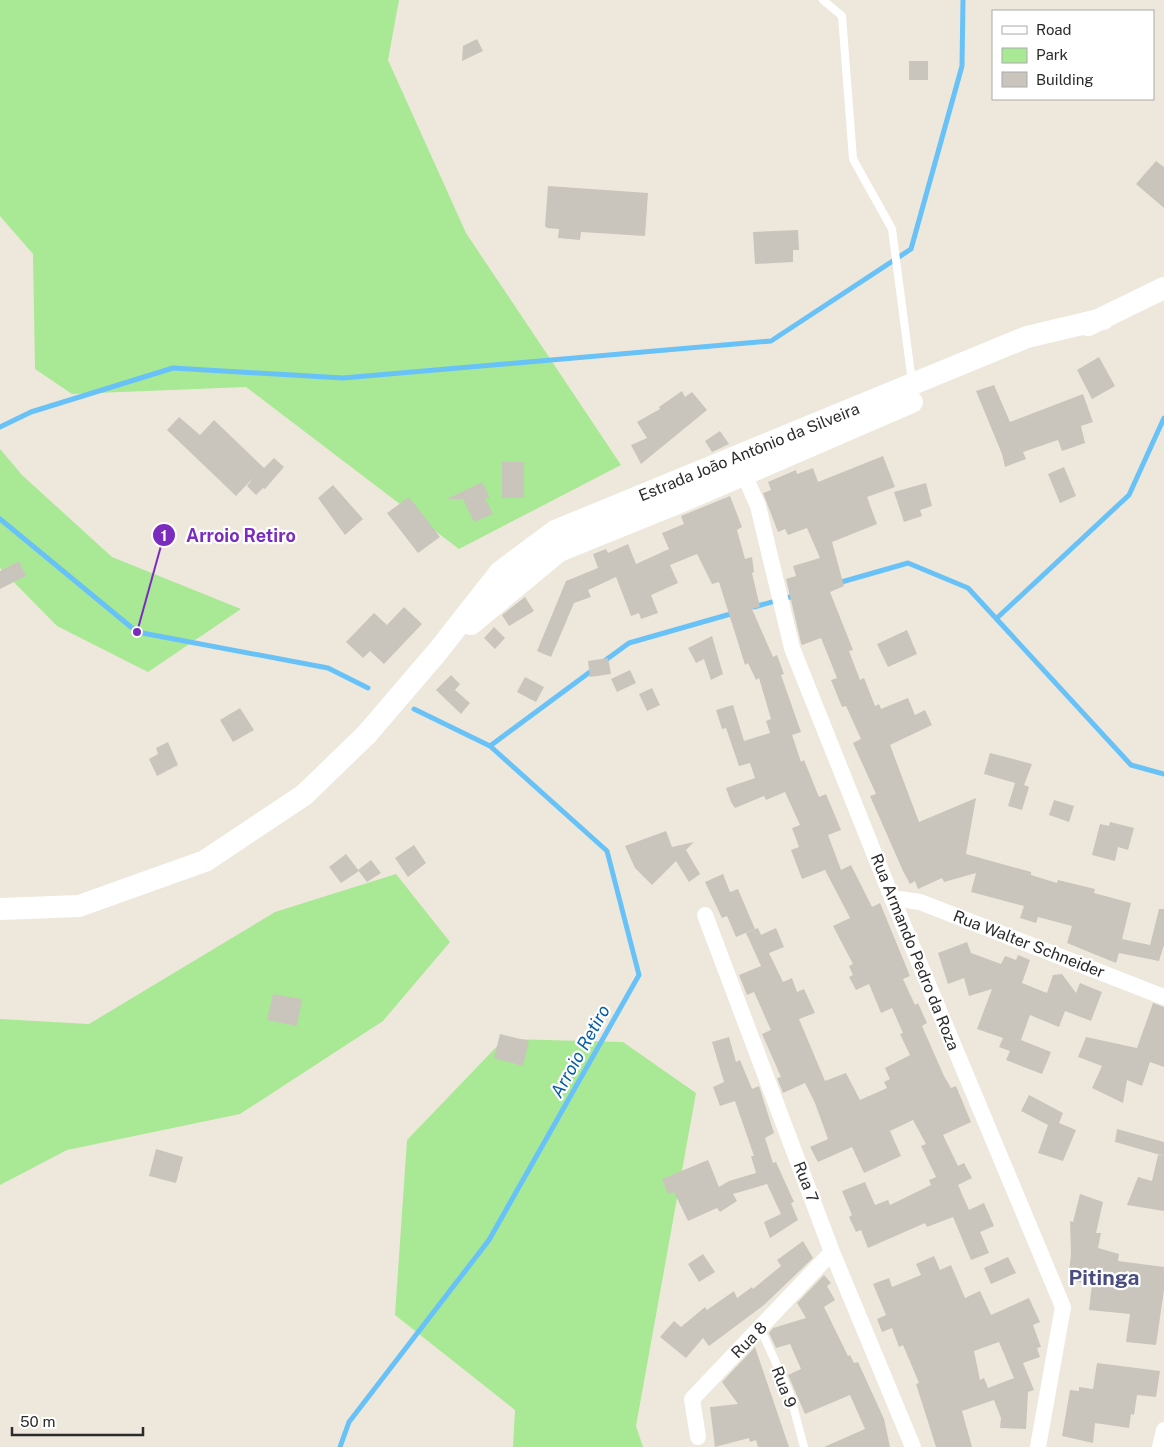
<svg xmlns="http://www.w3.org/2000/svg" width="1164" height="1447" font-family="'Public Sans',sans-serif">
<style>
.green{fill:#a9e895}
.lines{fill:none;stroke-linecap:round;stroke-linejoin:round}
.stream{stroke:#68c2f7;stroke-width:5}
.building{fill:#c9c5bc;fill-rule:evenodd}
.service{stroke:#fff;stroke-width:8}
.minor{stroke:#fff;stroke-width:16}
.secondary{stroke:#fff;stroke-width:22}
.labels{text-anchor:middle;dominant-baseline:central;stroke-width:4.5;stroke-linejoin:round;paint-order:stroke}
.street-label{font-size:16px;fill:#2b2b2b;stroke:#fff}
.water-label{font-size:18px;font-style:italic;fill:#045ea6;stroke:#fff}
.district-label{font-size:21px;font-weight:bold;fill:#484c7f;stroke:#fff}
.leader{fill:none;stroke:#7b2cbf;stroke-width:2}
.callout-dot{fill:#7b2cbf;stroke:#fff;stroke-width:2}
.mark-label{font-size:15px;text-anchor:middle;font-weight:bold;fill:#fff}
.callout-label{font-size:18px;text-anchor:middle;font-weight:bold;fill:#7b2cbf;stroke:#fff;stroke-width:4.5;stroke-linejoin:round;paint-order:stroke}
</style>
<rect width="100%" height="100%" fill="#eee8dc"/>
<!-- green -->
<path class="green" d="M0,0H399L388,60L466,233L621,465L459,549L246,387L72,394L35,369L33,254L0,216Z
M0,449L22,475L112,557L241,609L148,672L57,626L0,568Z
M396,874L450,942L383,1021L240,1114L67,1150L0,1185V1019L89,1024L275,912Z
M504,1039L623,1042L696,1093L636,1426L643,1447H513L515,1410L395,1315L407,1140Z"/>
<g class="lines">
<!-- stream -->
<path class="stream" d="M0,427L31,412L173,368L343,378L771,341L911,249L962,66L963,0
M0,519L137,632L328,668L368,688
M838,583L908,563L968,588L1131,765L1164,774
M754,607L797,595
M997,618L1129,495L1164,418
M603,662L629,643L734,613
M490,746L594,669
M340,1447L349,1422L489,1240L639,975L607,851L490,746L414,709"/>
</g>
<!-- building -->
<path class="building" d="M477,39L483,51L462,61L463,46Z
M909,61H928V80H909Z
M1156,161L1164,167V208L1136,184Z
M548,186L648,193L645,236L581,232L580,240L558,238L559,229L547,228L545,226Z
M798,230L799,250H793V262L755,264L753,232Z
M1099,357L1115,386L1092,399L1077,370Z
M994,385L1010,422L1083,394L1093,422L1081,426L1085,443L1062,451L1058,440L1023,452L1026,459L1005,467L1002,454L976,391Z
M682,391L685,397L692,392L707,410L641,464L631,445L647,438L637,422L660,409L659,407Z
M179,417L200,435L214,420L264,468L274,458L284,467L265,489L263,488L256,495L247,486L253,478L236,496L167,430Z
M720,431L729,444L712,452L705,441Z
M883,456L895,487L867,497L877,524L832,542L844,586L830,592L853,650L849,651L860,680L864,678L875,706L879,704L881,709L908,698L915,715L925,710L932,725L890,745L919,822L976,798L966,854L1031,872V875L1057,883L1058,880L1095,889L1094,893L1131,903L1122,939L1150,945L1159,909H1164V945L1159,961L1119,953L1116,963L1067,943L1072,926L1038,917L1036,923L1020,918L1024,906L971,892L976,873L944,882L942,878L918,889L915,881L910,884L903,871L870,796L876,794L853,743L861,739L846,706L842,707L831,680L837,678L821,638L802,645L801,643L786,579L796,576L793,566L820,558L807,528L788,535L785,529L778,532L763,493L771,490L768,482L796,470L797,474L813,468L818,482Z
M502,462H524V498H502Z
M1064,467L1076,496L1060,503L1048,474Z
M482,482L490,498H485L493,514L474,522L463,499H447Z
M926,483L932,506L920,510L922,516L904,522L894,492Z
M333,485L363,519L345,535L318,498Z
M730,496L742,527L737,530L745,559L752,557L754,572L752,573L760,607L752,609L773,657L777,655L784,674L781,675L801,732L792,735L801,762L804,760L819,797L826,794L841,830L828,835L841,870L851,865L872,907L880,903L910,976L903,979L915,1005L918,1003L927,1023L922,1026L944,1076L951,1088L956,1086L971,1122L943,1135L958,1166L964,1163L972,1178L958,1185L969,1210L984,1203L994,1226L980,1232L989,1253L971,1260L953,1217L927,1227L925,1223L868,1248L861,1230L856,1232L849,1217L852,1215L842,1191L865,1182L875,1205L888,1200L890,1205L931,1185L929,1180L936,1177L921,1146L926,1144L913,1120L890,1131L901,1156L888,1162L864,1173L852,1147L818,1162L810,1147L828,1139L815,1103L805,1083L783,1093L777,1078L781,1077L762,1034L771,1030L754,992L747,995L739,975L761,966L746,933L758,928L761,935L776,928L784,947L769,953L783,982L792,978L797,992L804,989L815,1013L799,1019L825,1081L846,1073L860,1100L887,1088L884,1082L890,1079L885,1068L910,1055L900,1034L903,1033L892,1008L881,1013L869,984L856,990L849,977L853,975L849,966L853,964L833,926L850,918L825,870L802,879L791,850L799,847L792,828L800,825L785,792L766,800L764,796L735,808L731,802L726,788L755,778L750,763L739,766L726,728L722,729L716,710L733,705L744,741L770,733L766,721L771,719L759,678L756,680L748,663L745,665L719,582L712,584L697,554L670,565L678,583L651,595L658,613L641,619L639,613L631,616L616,577L588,590L591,597L574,603L551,657L537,651L566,581L598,568L593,554L606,549L608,553L628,544L636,564L669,549L662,533L684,524L681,516Z
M409,497L440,537L418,553L387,513Z
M19,561L26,576L0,589V571Z
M525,597L534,611L509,626L502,615Z
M404,607L422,624L384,664L370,651L363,658L346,642L374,613L387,625Z
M494,627L505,638L495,649L484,638Z
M907,630L917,654L888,667L877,644Z
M712,636L723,674L711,680L704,659L696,663L688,648Z
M608,658L611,674L590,677L588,661Z
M630,670L636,683L617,692L611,679Z
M451,675L460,684L455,690L470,703L461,714L436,690Z
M525,677L544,687L536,702L517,692Z
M652,688L660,705L647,711L639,694Z
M240,708L254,730L233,742L220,720Z
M168,742L178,765L157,776L149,759L158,754L156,748Z
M990,753L1032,764L1024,785L1029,787L1022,810L1008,806L1015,783L984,774Z
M1054,800L1074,806L1069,822L1049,815Z
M1110,822L1134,828L1128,850L1118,847L1115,861L1092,855L1100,824L1109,826Z
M666,831L672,847L694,842L686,850L700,874L689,882L676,861L652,885L635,868L625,846Z
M414,845L426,863L408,877L395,858Z
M346,854L359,871L341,883L329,867Z
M371,860L381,873L367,882L358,870Z
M723,874L730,892L738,889L755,929L736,937L727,916L722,918L705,882Z
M967,942L971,953L1001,964L1005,956L1016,960L1018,955L1030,960L1022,983L1047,993L1053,975L1062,974L1076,993L1080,983L1102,992L1091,1021L1065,1011L1059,1027L1030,1015L1021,1040L1051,1052L1042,1074L1006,1060L1010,1051L999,1047L1003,1038L977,1029L992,989L969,996L964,978L948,984L938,953Z
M273,994L302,999L297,1026L267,1020Z
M1153,1003L1164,1007V1067L1150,1062L1142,1086L1127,1080L1123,1103L1092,1088L1102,1066L1078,1057L1086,1037L1137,1048Z
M500,1034L529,1041L523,1066L494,1058Z
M729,1037L736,1062L740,1060L752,1089L759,1086L774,1133L765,1138L773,1163L776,1162L794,1202L791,1203L798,1220L770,1238L764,1222L781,1214L767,1184L733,1194L737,1201L720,1212L717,1208L688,1221L674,1192L668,1194L662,1179L708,1160L719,1187L729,1181L756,1173L751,1156H754L735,1101L720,1106L713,1087L724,1082L712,1042Z
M1029,1095L1063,1113L1059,1123L1076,1130L1063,1161L1038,1153L1048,1125L1021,1111Z
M1117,1129L1164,1142V1156L1115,1142Z
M156,1149L183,1157L176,1183L149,1176Z
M1158,1155L1164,1156V1211L1127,1205L1138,1177L1152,1181Z
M1080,1194L1103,1202L1096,1233H1101L1098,1248L1119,1254L1118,1261L1164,1267V1290L1156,1345L1126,1342L1130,1314L1089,1310L1092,1284L1068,1281L1071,1254L1070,1221L1073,1222Z
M803,1241L813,1258L764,1305L709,1346L703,1338L686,1358L660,1337L674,1321L681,1327L705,1307L707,1310L734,1291L737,1298L752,1287L753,1289L781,1266L777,1260Z
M703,1254L715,1272L699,1282L688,1264Z
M934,1256L940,1270L951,1265L965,1298L980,1291L991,1315L1029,1298L1040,1322L1033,1325L1041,1347L1037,1348L1040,1357L1023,1363L1034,1390L1028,1392L1026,1429L1000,1428L1001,1418L994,1400L962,1411L972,1447H936L916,1384L919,1383L903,1345L899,1347L892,1328L882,1332L877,1319L886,1315L873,1284L889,1278L892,1287L921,1275L916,1264ZM999,1342L1014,1378L988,1388L984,1378L980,1380L974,1351Z
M1008,1257L1016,1273L991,1284L984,1268Z
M824,1275L831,1283L827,1286L835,1300L824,1307L848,1356L850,1355L854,1363L858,1362L884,1419L890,1447H824L865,1429L850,1395L805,1414L788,1375L801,1369L790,1344L776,1348L769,1333L773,1328L806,1318L797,1303Z
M755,1347L789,1447H758L756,1440L750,1442L749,1438L715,1447L710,1407L738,1404L722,1382Z
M1097,1363L1160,1371L1156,1397L1137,1395L1134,1415L1131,1414L1129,1428L1095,1423L1093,1443L1062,1436L1070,1390L1079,1391V1387L1093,1389Z"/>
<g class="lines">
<!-- service -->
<path class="service" d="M823,0L842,16L853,159L892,229L912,382
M760,1328L790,1394L804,1447"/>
<!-- minor -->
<path class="minor" d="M740,465L758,506L792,648L892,898L1063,1307L1038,1447
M892,898L920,902L1164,997
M705,915L832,1252L913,1447
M698,1437L692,1399L832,1252
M1160,1447L1164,1430"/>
<!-- secondary -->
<path class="secondary" d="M1088,325L1164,288
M471,624L559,551L685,500L912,402
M0,909L79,906L205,861L304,795L367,734L438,651L500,572L555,531L1027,337L1103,319"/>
</g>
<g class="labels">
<!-- street labels -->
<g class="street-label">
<text transform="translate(749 452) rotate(-22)">Estrada João Antônio da Silveira</text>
<text transform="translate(1029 944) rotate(21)">Rua Walter Schneider</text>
<text transform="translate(915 952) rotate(68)">Rua Armando Pedro da Roza</text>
<text transform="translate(806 1182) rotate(69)">Rua 7</text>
<text transform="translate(749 1340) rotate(-46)">Rua 8</text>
<text transform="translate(784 1387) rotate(69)">Rua 9</text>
</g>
<!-- water labels -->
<g class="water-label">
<text transform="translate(580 1051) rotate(-61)">Arroio Retiro</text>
</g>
<!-- district labels -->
<g class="district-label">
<text x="1104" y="1277">Pitinga</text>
</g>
</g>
<!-- callouts -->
<path class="leader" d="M137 632L164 535"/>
<g class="callout-dot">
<circle cx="137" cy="632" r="5"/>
<circle cx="164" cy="535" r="12"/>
</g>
<g class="mark-label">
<text x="164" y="541">1</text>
</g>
<g class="callout-label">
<text x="241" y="542">Arroio Retiro</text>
</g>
<!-- legend -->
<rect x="992" y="10" width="162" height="90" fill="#ffffff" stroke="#aaaaaa"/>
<rect x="1002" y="26" width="25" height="8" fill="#ffffff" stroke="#aaaaaa"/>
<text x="1036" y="35" font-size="15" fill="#2b2b2b">Road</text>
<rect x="1002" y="48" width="25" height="15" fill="#a9e895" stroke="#aaaaaa"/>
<text x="1036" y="60" font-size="15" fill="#2b2b2b">Park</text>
<rect x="1002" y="72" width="25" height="15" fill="#c9c5bc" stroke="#aaaaaa"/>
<text x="1036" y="85" font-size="15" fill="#2b2b2b">Building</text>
<!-- scale -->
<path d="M12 1427v8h131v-8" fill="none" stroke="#2b2b2b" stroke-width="2.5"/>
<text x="20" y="1427" font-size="15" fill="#2b2b2b" stroke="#ffffff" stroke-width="4" paint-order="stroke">50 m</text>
</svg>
